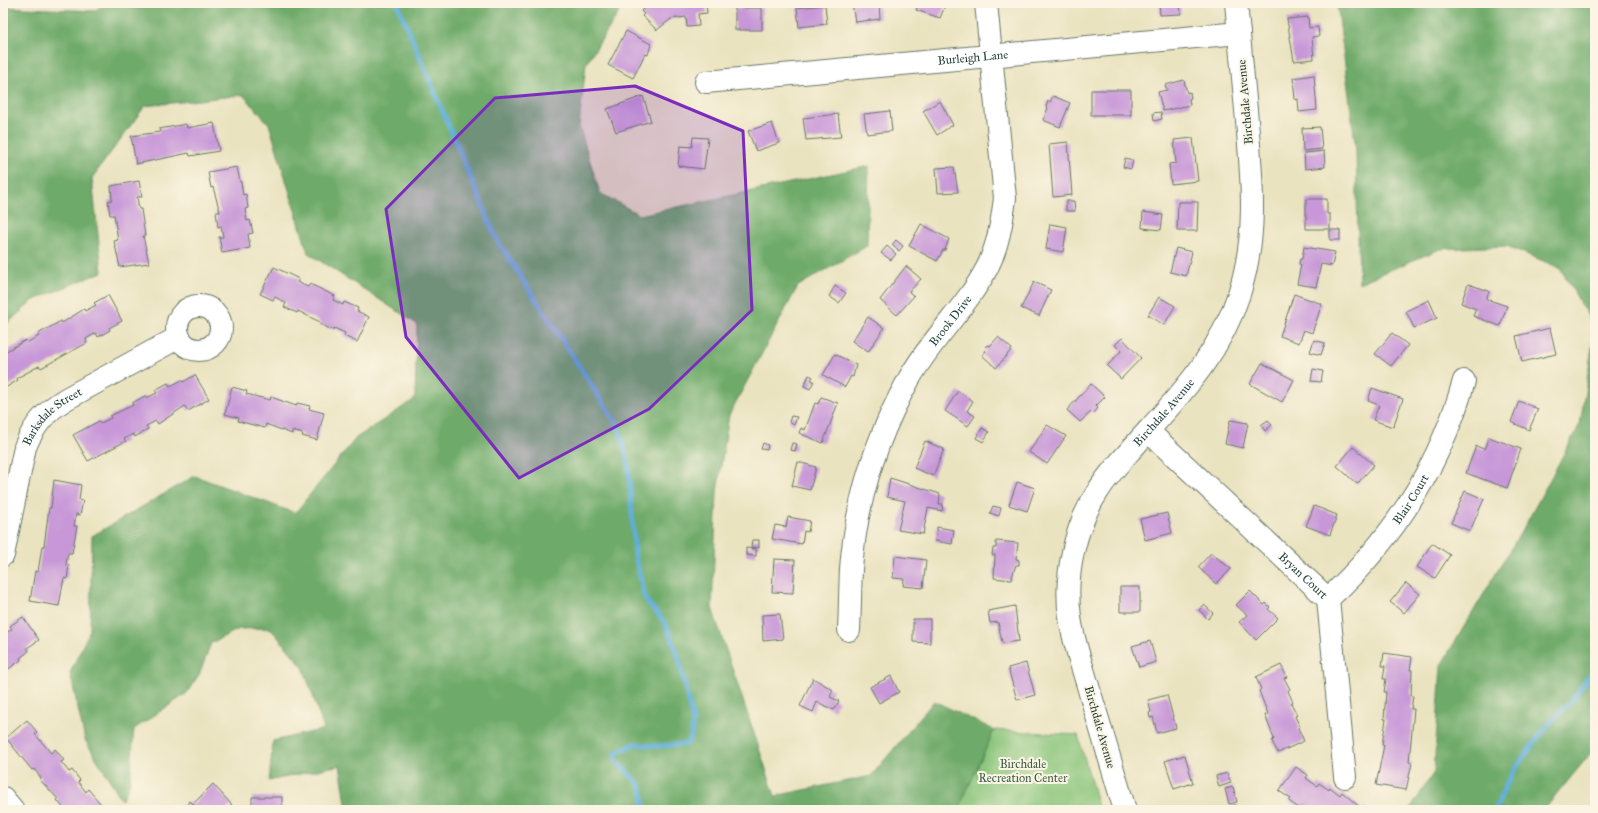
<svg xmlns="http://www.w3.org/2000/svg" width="1598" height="813" font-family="'IM FELL Great Primer',serif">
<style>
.green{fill:#89c479;stroke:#548056}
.forest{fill:#6eaa69;stroke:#46744e}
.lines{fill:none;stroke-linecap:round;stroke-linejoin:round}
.stream{stroke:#5eaed9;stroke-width:5}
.building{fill:#c797d8}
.minor-casing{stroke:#667765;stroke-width:24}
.minor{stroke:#fff;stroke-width:22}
.marked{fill:#7b2cbf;fill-opacity:0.2;stroke:#7b2cbf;stroke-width:3;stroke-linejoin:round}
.labels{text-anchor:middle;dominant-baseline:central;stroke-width:4;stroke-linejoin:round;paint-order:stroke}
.street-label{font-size:12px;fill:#1f3d34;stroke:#fcf5e5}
.park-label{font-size:12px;fill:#3a5f45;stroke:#fcf5e5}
</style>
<rect width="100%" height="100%" fill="#fcf5e5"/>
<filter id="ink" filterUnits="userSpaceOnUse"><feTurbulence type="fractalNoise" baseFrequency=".025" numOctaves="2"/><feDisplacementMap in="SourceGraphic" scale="8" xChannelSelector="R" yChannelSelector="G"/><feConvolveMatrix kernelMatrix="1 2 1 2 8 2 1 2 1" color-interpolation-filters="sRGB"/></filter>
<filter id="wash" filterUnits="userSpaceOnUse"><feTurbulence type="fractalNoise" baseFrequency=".012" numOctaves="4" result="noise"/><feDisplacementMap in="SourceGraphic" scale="16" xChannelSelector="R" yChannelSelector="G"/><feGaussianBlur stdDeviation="0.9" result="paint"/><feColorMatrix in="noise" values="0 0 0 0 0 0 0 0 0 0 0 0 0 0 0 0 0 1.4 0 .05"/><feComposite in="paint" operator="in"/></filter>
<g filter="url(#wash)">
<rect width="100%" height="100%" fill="#eae3c0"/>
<!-- green -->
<path class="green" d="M994,730L1078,735L1099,810H958Z"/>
<!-- forest -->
<path class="forest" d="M107,3H625L586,64L579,126L600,193L640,215L869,166L867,246L798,286L729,415L717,492L712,608L775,796L871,776L934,701L994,730L958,810H347L340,765L269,781L273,741L324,729L303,667L270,628L239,629L211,643L200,673L186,694L134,729L130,783L122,800L85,740L70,673L90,630L92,536L195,476L295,513L356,438L415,399L417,324L308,253L269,124L243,95L145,106L92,178L102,272L34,300L3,327V7L94,11Z
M1337,3H1595V748L1544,810H1410L1434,772L1441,665L1527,522L1580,424L1595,328L1560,268L1507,246L1440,249L1359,283L1356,150Z"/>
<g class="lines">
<!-- stream -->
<path class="stream" d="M397,3L497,240L618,426L628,462L635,556L645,599L665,623L677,652L693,722L691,737L687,744L657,746L634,744L616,753L615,758C629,780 647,778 643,810
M1495,810L1506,785L1517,766L1543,731L1577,694L1595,667"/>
</g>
<g id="blocks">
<!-- building -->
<path class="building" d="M650,3H706L707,13L698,14L699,26L687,27L686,17L671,19L657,30L642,16L644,14L641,11Z
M852,3H879L880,19L855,22Z
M919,3H946L940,18L916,10Z
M1159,3H1180L1181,14L1160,15Z
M825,5L827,24L799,27L797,8Z
M735,8H762V30H735Z
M1308,17L1309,28L1318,27L1319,36L1312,37L1314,59L1294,61L1287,19Z
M626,31L651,44L648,55L645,54L633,78L608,65Z
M1314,75L1317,110L1299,112L1298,99L1295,100L1293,78Z
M1184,80L1187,93L1190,92L1191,98L1189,99L1190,105L1163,111L1158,92L1167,90L1165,85Z
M1091,90H1131V115H1091Z
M643,96L651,121L616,132L607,109Z
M1053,96L1070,103L1060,127L1043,120L1048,108L1046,107L1048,101L1050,102Z
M940,101L953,125L937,135L923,111Z
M890,111L892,131L867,134L864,114Z
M1161,112L1162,119L1154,121L1153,113Z
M838,114L841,137L806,140L803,118Z
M214,123L219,151L190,156L189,153L136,164L131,136L160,132L159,129L186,124L187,128Z
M772,123L779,143L756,151L748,131Z
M1320,127L1322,149L1303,151L1302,128Z
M693,137L708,138L704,169L678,166L680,146L692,147Z
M1193,138L1198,181L1171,184L1169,164L1176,163L1174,140Z
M1068,142L1072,195L1053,197L1049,144Z
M1324,151L1325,167L1305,169L1304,153Z
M1125,158L1133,160L1131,169L1123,167Z
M237,167L240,182H241L243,195L246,194L248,208L245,209L247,221L250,220L253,233L248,234L250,248L222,253L219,237H223L221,226L218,227L216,212H220L213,187L211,188L208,172Z
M954,167L958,192L938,193L936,168Z
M139,181L142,197H137L139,209H141L145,236H143L149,263L120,267L114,241L118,240L114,215H110L108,201L112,200L111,186Z
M1306,199H1327V214H1330V229H1306Z
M1066,201H1074L1075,211H1066Z
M1178,202H1198L1197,231H1177Z
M1143,212L1163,215L1161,230L1142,228Z
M921,224L949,239L945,250H943L937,261L909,246Z
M1050,224L1067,227L1063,252L1046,249Z
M1330,230H1340V240H1330Z
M896,240L903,246L899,251L892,245Z
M887,246L896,254L891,260L881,253Z
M1304,247L1335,252L1332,266L1321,264L1316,287L1297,284L1301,265L1299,264L1300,259H1302Z
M1176,248L1192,252L1186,276L1170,272Z
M906,266L921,279L909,292L914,296L897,315L880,300Z
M274,267L299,279L297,282L308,287L310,284L335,296L333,300L343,305L344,302L358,308L357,311L369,317L357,342L344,336L345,333L334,328L333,330L319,324L320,322L298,311L297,313L284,307L286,303L275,297L273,300L260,294Z
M1034,282L1051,290L1039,316L1021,308Z
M1468,284L1489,291L1486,299L1507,306L1500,326L1473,316L1476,309L1461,303Z
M835,286L846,293L839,303L829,296Z
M1294,294L1322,304L1312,333L1304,330L1299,343L1280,336Z
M108,295L122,321L109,328L110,330L98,337L96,333L86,339L87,343L41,368L39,366L17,378L18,380L5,388L3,384V353L26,340L28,342L39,336L38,334L61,321L62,323L84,309L85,311L96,305L94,303Z
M1159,297L1175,306L1164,325L1148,315Z
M1429,300L1437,318L1414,328L1406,311Z
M868,317L884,328L868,352L852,341Z
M1550,328L1556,354L1522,362L1516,336Z
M1392,333L1408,345L1391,366L1375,354Z
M998,337L1012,349L996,368L982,355L986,351L984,349L988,345L990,346Z
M1122,338L1141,358L1121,379L1107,366L1121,351L1115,345Z
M1314,340L1325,343L1321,355L1310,352Z
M835,354L856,365L853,377L851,376L845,387L823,375Z
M1262,363L1294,380L1282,402L1250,384Z
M1313,369L1323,371L1321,382L1311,381Z
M195,375L209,399L188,411L185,406L158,424L156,421L146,426L148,429L135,437L133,434L124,439L126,441L88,461L73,435L99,421L101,423L111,418L110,416L133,405L132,403L145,396L146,398L157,393L155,390L168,383L170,386L182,380L183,382Z
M809,375L813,377L811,380L814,381L810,389L804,386Z
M1091,384L1105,397L1096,406L1098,408L1094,413L1092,411L1080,422L1067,410Z
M232,387L247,391L246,394L270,400L271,397L296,406L297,403L310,406L309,409L324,413L317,440L302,436L303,434L292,431V434L266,424L265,428L238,421L239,418L225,414Z
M1372,388L1403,399L1393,427L1373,420L1379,405L1368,401Z
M958,391L973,401L967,411L975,416L968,426L945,411Z
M821,397L838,403L823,443L799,433L801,428L805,430L815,403L818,404Z
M1519,401L1538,409L1529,430L1511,422Z
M791,416L797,417L794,425L789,422Z
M1230,420L1248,423L1243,448L1225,444Z
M1268,420L1272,425L1265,431L1261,425Z
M1047,425L1066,436L1047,464L1029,452Z
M982,428L989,432L983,442L976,438Z
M1489,437L1521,449L1507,488L1466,473L1476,446L1484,449Z
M925,441L944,449L933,476L914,468Z
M763,443L768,445L767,450L761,449Z
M792,443L797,444L795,451L790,450Z
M1353,447L1374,465L1357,484L1337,466Z
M798,462L816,467L810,490L792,486Z
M890,478L940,494L939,504H943L942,511L928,508L923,534L898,530L905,501L887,497Z
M54,480L81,485L79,500L83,501L80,515L76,514L74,526H77L72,553H68L66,565H69L67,579L64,578L59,606L30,601L35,571L38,572L42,546H44L49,508H51Z
M1017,482L1035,488L1027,511L1009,505Z
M1465,491L1484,499L1470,531L1451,523Z
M993,506L1001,508L999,516L990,513Z
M1314,506L1337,515L1330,535L1306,526Z
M1167,513L1172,533L1145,540L1140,519Z
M788,517L810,521L808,532L804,531L802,544L772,539L775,525L786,527Z
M937,527L954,530L952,544L935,541Z
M752,540H759V548L751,547Z
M996,541L1018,543L1016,559L1019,560V565H1016L1011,580L994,578L995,555H992L993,548H996Z
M1432,543L1450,555L1435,578L1417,567Z
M746,548L756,549V556L746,555Z
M1211,553L1231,569L1216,584L1198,567Z
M895,556L926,560L923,588L903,586L904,579L893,578Z
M774,559L795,560L793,593L772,592Z
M1406,583L1420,594L1404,613L1390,602Z
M1120,587H1140V612H1120Z
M1250,591L1264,605L1266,603L1270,607L1268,609L1278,618L1256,640L1239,622L1247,615L1236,605Z
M1204,605L1213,613L1208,619L1199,610Z
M1015,606L1019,641L1002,643L998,622L990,623L988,611Z
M780,614L783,639L763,641L762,615Z
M23,617L39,640L27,648L29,651L20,658L21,660L3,673V635L12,629L10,626Z
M913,619H930V643L913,642Z
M1150,641L1156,662L1139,667L1132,646Z
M1384,653L1412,657L1410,670H1412L1411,696H1413L1411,709H1414L1409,762L1412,763L1406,790L1376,785L1384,745H1382L1386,719H1384L1386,692H1384L1386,679H1383L1385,666H1382Z
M1026,663L1035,695L1017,700L1008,668Z
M1281,665L1287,677L1284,678L1290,689L1288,691L1293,702L1291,703L1297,715L1295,716L1300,727L1298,728L1304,741L1278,753L1272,741L1274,739L1265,715L1268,714L1259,691L1261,689L1256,677Z
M891,676L899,692L879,703L870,687Z
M813,678L833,690L830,697L839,701L834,710L817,702L813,712L800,706Z
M1167,695L1176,728L1157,733L1153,717L1150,718L1149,713L1151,712L1148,700Z
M27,720L37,732L35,734L51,753L55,749L64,760L61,762L69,772L72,770L80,780L78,782L86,792L88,789L106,810H65L57,800L58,799L40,780L41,778L34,769L32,770L6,738Z
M1185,755L1193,783L1174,789L1165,761Z
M1296,767L1308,775L1306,778L1317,786L1319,783L1329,790L1330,787L1340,795L1342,792L1363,810L1365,807L1369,810H1306L1302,807L1300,809L1289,801L1291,799L1279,791Z
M1227,773L1231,783L1219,787L1216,776Z
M213,784L232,805L226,810H181L190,801L193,804Z
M1233,787L1237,802L1229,804L1225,789Z
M252,797H282V810H252Z
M1236,805L1237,810H1229L1228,807Z"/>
</g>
</g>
<g filter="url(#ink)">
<use href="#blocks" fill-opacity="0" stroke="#667765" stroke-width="1"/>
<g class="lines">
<defs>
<g id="minor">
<path id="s1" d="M706,82L1239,33"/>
<circle cx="199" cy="328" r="22"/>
<path id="s2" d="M1148,431L1328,599L1345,777"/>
<path id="s3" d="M3,555L25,447C34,425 46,411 66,399L179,337"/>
<path id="s4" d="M1328,599C1393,539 1440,466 1464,381"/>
<path id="s5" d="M849,630C850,610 850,589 851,569C856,502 876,438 909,379C931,339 966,308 987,268C998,246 1002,222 1005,198L986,3"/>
<path d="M3,798L13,810"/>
<path id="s6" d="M1125,810C1113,771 1102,732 1090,693C1083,668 1073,642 1070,617C1064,575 1075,526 1098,491C1109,473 1123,459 1137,443C1179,396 1219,356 1239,294C1258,235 1252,180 1247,121C1243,81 1240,42 1236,3"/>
</g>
</defs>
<!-- minor casing -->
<use href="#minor" class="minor-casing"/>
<!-- minor -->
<use href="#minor" class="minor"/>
</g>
</g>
<!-- marked area -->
<path class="marked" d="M635,86L743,131L752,310L649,409L519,478L406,337L386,209L495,98Z"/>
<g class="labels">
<!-- street labels -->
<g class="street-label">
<text stroke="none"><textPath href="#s1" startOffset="268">Burleigh Lane</textPath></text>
<text transform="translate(1245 102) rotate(-95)">Birchdale Avenue</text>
<text stroke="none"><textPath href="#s5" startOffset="333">Brook Drive</textPath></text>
<text stroke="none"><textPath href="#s6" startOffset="435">Birchdale Avenue</textPath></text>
<text stroke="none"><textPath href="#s3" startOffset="152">Barksdale Street</textPath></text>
<text stroke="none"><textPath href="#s4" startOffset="130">Blair Court</textPath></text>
<text stroke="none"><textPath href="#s2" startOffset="212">Bryan Court</textPath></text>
<text transform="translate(1100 727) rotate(74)">Birchdale Avenue</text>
</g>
<!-- park labels -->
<g class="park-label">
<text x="1023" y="764">Birchdale<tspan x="1023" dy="14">Recreation Center</tspan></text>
</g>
</g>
<!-- margin -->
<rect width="1598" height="813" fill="none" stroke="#fcf5e5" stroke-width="16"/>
</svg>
